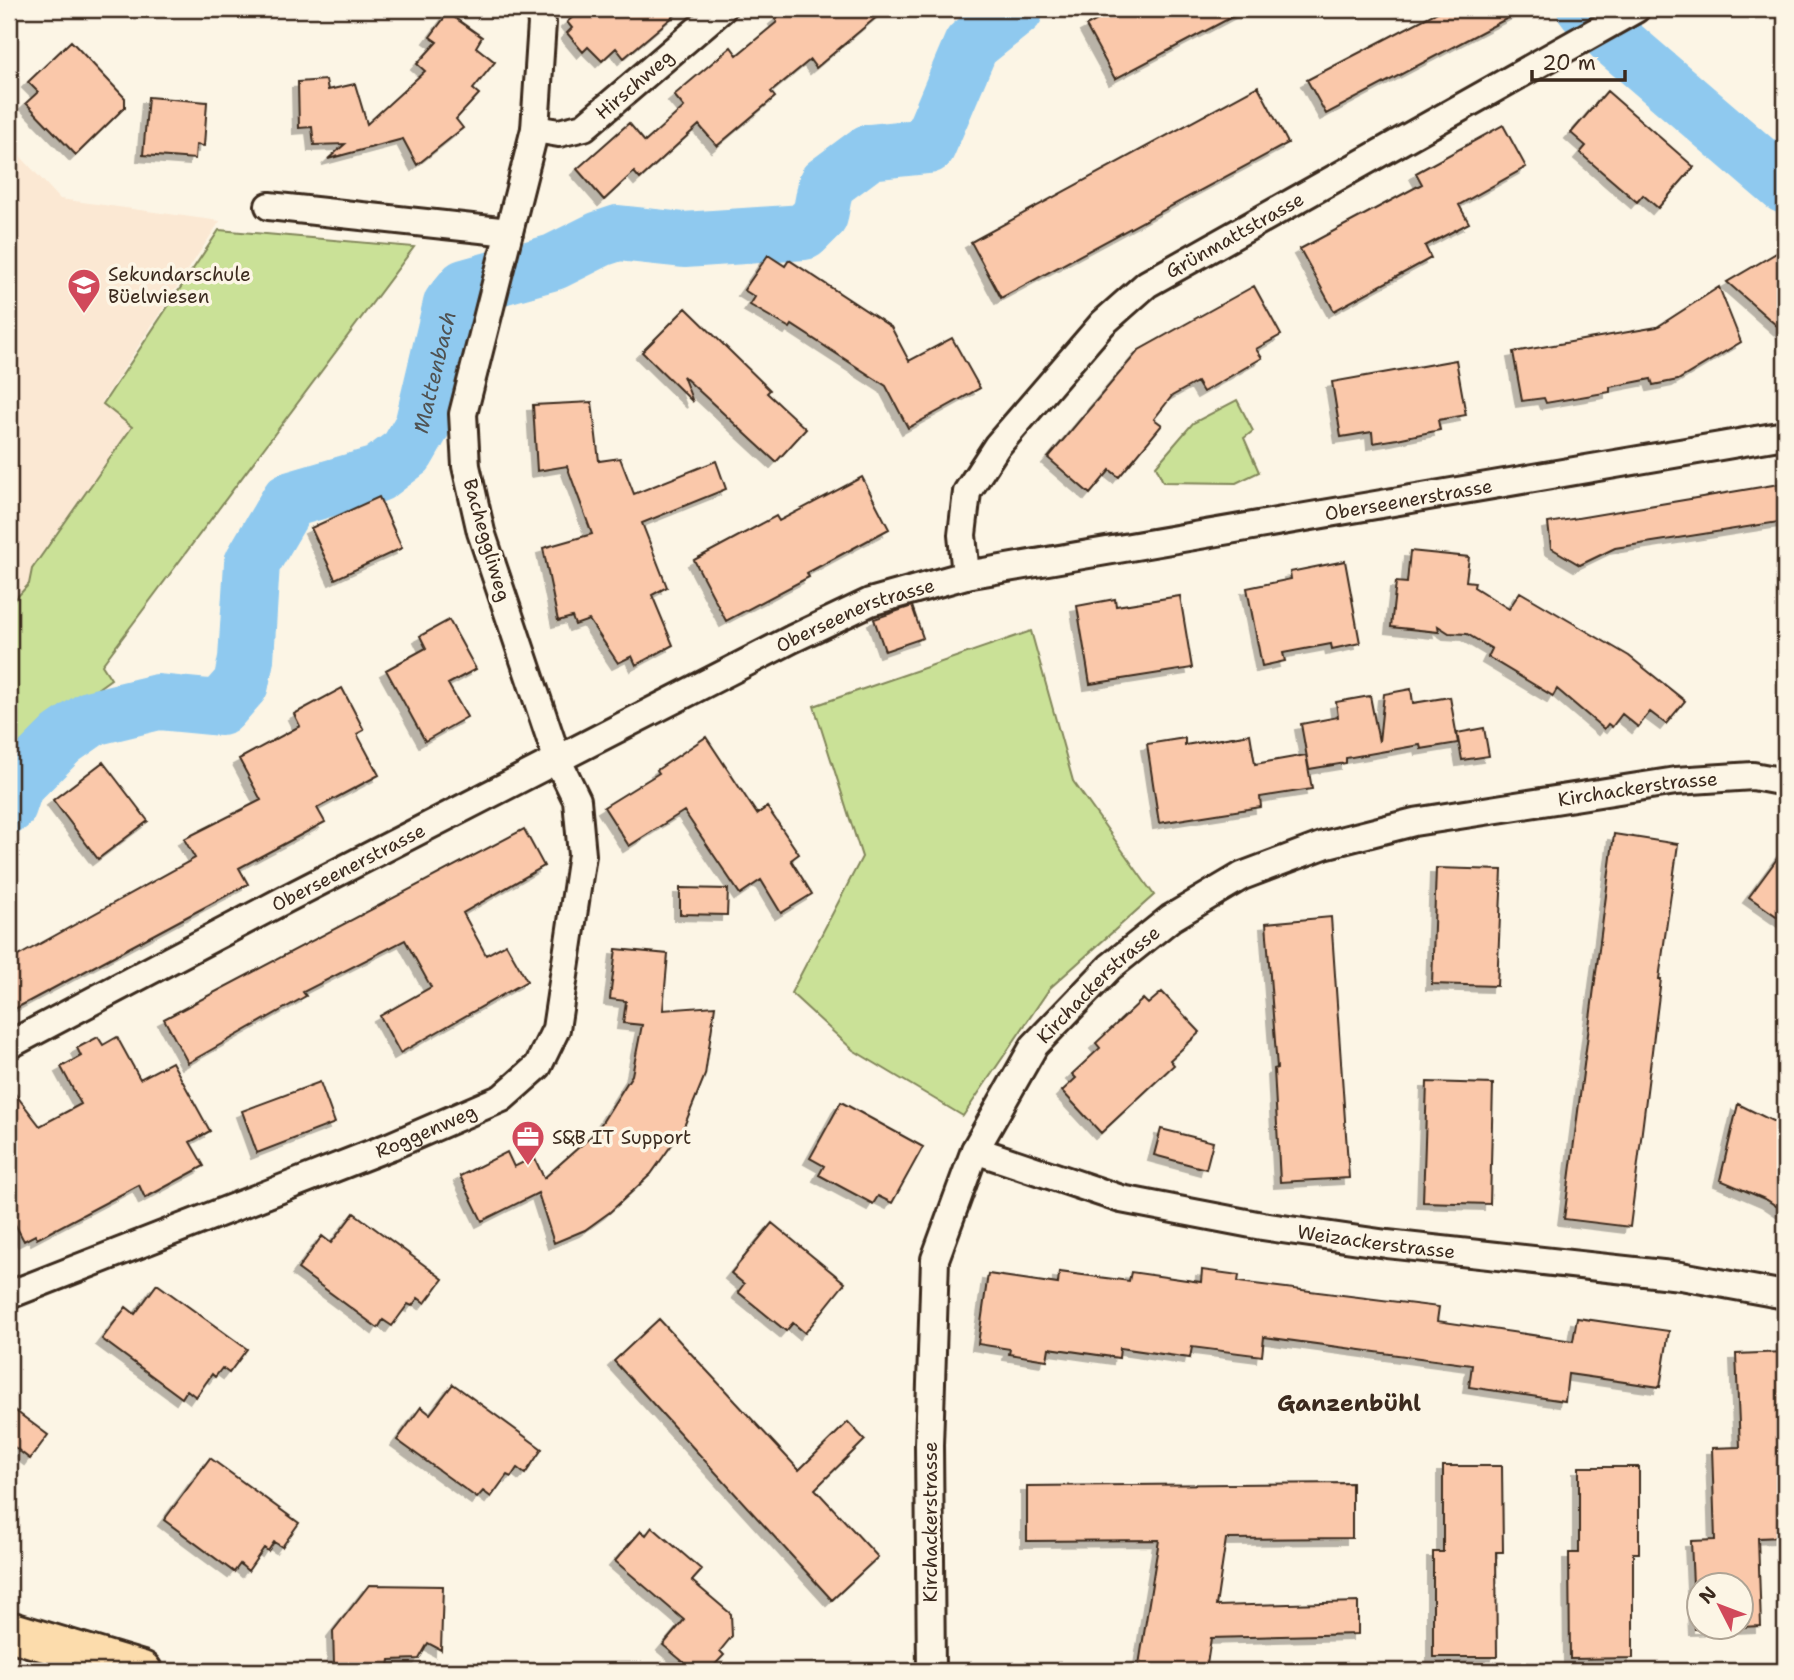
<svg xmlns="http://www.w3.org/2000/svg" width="1794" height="1680" font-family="'Shantell Sans',sans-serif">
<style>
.built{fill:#fbe8d3}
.green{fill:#cae197;stroke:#82865a;stroke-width:2}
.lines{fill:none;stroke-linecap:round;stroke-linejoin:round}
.river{stroke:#8fc9ef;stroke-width:56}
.building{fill:#fac8aa;stroke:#3b2a1e;stroke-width:2;filter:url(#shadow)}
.street-casing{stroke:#3b2a1e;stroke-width:32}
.primary-casing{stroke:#3b2a1e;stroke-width:44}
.street{stroke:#fcf5e5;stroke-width:26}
.primary{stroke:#fcdcac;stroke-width:38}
.labels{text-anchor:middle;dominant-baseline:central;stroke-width:7;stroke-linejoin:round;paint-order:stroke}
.street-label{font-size:19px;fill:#3b2a1e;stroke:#fcf5e5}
.poi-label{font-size:19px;fill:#3b2a1e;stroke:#fcf5e5;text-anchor:start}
.water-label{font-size:21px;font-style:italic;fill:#505252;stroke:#fcf5e5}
.quarter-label{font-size:23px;font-weight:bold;fill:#3b2a1e;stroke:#fcf5e5}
</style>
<defs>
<filter id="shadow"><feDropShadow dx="-6" dy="6" stdDeviation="0" flood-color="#0004"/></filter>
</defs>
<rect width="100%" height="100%" fill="#fcf5e5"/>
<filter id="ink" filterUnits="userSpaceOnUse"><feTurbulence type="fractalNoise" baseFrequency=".0143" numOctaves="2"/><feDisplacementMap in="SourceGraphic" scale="14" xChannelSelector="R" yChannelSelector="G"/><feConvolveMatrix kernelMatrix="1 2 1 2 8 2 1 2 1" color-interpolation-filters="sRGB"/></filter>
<g filter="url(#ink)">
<!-- built -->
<path class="built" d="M9,144L60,199L220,221L102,402L131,427L32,567L30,582L9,605Z"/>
<!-- green -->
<path class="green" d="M219,230L414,247L102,665L111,679L9,752V606L29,584L32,569L132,427L103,404Z
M1237,400L1253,431L1244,438L1259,472L1236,483L1163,482L1156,466L1193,423Z
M1031,631L1073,781L1154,895L1050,988L963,1116L853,1050L791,993L862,857L814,706Z"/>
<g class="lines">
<!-- river -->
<g class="river">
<path d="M1585,9L1614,39L1785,186"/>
<path id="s1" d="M9,806L16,785L62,739L92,718L158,702L220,708L241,684L246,659L252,563L289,500L378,474L407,452L422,426L451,304L465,287L554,262L600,239L618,233L684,240L804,232L820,216L826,184L869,152L928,146L971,45L1016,9"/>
</g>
</g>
<!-- building -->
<path class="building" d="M582,9H682L624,58L616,48L602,61L588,47L583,52L567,33L572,28L567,22Z
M787,9H886L816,68L810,60L771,92L775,97L717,146L699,125L640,179L634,172L604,200L577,169L629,123L645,142L684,107L674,95L731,47L737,55L777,22L775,19Z
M1118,9H1247L1115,79L1086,26Z
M1443,9H1525L1326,114L1307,80Z
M448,13L482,37L476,47L495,62L473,89L479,94L456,119L463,128L417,165L403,139L328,159L345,144L314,145L312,127L299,128L298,82L326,80L328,90L355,84L367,124L425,71L417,64L437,42L430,37Z
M71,41L125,98V107L76,155L26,103L38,92L28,82Z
M1258,86L1288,143L1001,298L971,242Z
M1607,91L1694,167L1658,208L1643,195L1637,202L1580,153L1586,146L1571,133Z
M148,97L207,102L204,146L196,145L195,159L143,155Z
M1503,125L1526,167L1459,205L1469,223L1425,246L1431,258L1334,311L1300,249L1422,184L1416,173Z
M1785,248V333L1727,282Z
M768,255L785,266L789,260L891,327L909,361L952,338L980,388L908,428L886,386L792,325L790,328L750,305L755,297L744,290Z
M1254,286L1281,335L1256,349L1262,358L1203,392L1197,382L1172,396L1154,419L1162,425L1119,477L1110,470L1090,494L1048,458L1139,350Z
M1719,287L1741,342L1678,380L1653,385L1651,379L1610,387V392L1546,403L1544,398L1522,401L1513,352L1657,327Z
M686,308L770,390L767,393L806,429L776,462L683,376L693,402L642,352Z
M1456,360L1466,415L1438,420L1440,430L1397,439L1373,443L1372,432L1341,437L1332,382Z
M592,402L599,461L620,458L634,494L716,461L726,489L642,523L667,587L652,595L673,645L636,665L632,656L618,663L589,620L575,625L572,617L558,621L543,548L592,534L567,466L537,471L533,405Z
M862,477L889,529L807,573L809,577L726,621L694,560L776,516L779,521Z
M1785,483V521L1615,548L1580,565L1551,548L1548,523Z
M379,497L402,548L335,579L311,528Z
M1410,551L1469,557L1466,581L1475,582L1474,587L1509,609L1520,592L1629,656L1685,701L1666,724L1650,712L1638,727L1622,714L1612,727L1608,724L1604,729L1557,689L1553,696L1488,657L1492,649L1467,634L1449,633L1438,626L1439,632L1391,627L1396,582L1407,583Z
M1345,561L1360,643L1332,649L1331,644L1283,653L1285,661L1262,666L1247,588L1291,579L1290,572Z
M1180,596L1192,668L1090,684L1077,606L1115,599L1116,606Z
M912,606L923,638L885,651L874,619Z
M449,620L476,669L448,684L467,717L425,741L386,670L426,648L420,636Z
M342,688L364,730L357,734L379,775L317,808L325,822L239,868L248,884L9,1012V961L195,858L184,839L261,800L239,759L300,726L294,714Z
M1411,689L1413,703L1450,697L1458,743L1421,749L1420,745L1346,758V763L1309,769L1301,724L1338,717L1336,702L1370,696L1379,742L1384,694Z
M1484,728L1489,756L1462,760L1457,733Z
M1250,734L1255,764L1306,755L1312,789L1260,797L1261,807L1159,823L1147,744L1185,738V745Z
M706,737L757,814L767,807L799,854L791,860L812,894L781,913L761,880L740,894L684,811L629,846L604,807L659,773L657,770Z
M103,762L148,821L98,859L53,800Z
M524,829L544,866L463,913L486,955L506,944L527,981L400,1053L380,1016L431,987L405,940L303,992L306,996L188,1063L164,1019Z
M1614,834L1678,844L1659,979H1661L1630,1227L1564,1219Z
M1785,848V922L1749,897Z
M1436,868L1502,870L1497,986L1432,984Z
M680,888L728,889L727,915L680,914Z
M1331,917L1349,1178L1280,1182L1274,1069L1277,1068L1266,923Z
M616,949L668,954L663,1010L715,1006L705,1075L683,1129L651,1174L610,1212L585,1230L554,1243L538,1193L482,1221L460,1176L507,1152L514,1167L534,1157L544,1178L596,1132L632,1075L642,1025L623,1023L626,1001L610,999Z
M1162,992L1200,1032L1170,1060L1174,1065L1101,1133L1062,1091L1076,1078L1072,1074L1100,1048L1096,1043L1143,999L1148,1004Z
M98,1037L103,1045L117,1037L140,1079L172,1062L210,1131L190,1142L204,1166L145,1198L139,1185L37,1239L35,1235L24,1241L9,1213V1086L40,1126L81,1104L61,1067L81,1056L77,1048Z
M320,1082L335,1123L257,1153L242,1111Z
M1427,1082L1493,1084L1490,1204L1423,1202Z
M841,1102L923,1147L892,1203L878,1196L873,1204L819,1175L824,1166L810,1158Z
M1738,1104L1785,1127V1212L1767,1200L1720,1180Z
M1161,1129L1213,1142L1206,1169L1154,1155Z
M354,1213L443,1279L425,1303L418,1298L412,1306L408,1304L392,1326L383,1320L378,1328L298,1269L322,1236L331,1243Z
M772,1223L845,1283L805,1333L793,1323L786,1331L738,1292L744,1284L731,1273Z
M1202,1270L1239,1275L1238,1282L1439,1307L1437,1321L1573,1341L1577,1318L1669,1331L1660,1387L1568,1374L1565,1401L1469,1387L1472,1365L1264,1337L1262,1356L1192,1347L1190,1358L1120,1348L1119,1358L1049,1348L1047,1360L1009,1354L1010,1349L978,1344L988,1274L1058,1284L1059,1272L1129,1281L1131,1272L1201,1282Z
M157,1284L247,1349L229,1373L222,1368L215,1377L212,1374L196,1397L187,1390L182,1398L102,1339L126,1307L135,1314Z
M659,1319L799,1470L848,1422L865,1440L815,1489L878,1557L832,1600L614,1361Z
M1785,1352V1445L1778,1446L1781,1537L1758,1538L1761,1626L1741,1627V1586H1699V1628H1731L1695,1629L1691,1541L1715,1540L1712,1448L1740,1447L1736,1354Z
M453,1384L542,1449L525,1474L517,1468L511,1477L507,1475L491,1497L483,1491L477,1498L397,1440L421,1407L430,1414Z
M9,1406L48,1435L30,1459L9,1443Z
M210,1458L299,1523L282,1547L274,1542L268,1551L264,1548L248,1571L240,1564L234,1572L164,1520Z
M1443,1466H1502L1503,1552H1496L1497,1657H1433V1552H1443Z
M1579,1467H1639V1553H1633V1658L1570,1659L1569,1553H1579Z
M1352,1483V1538L1226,1539L1216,1606L1358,1602V1634L1211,1638L1206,1671H1138L1159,1540L1027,1541V1486Z
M652,1527L702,1570L692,1581L731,1614L732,1636L720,1651L724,1655L709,1671H694L663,1645L684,1620L615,1561L641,1531L646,1535Z
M369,1585L443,1586L441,1650L428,1643L419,1659L390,1660L389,1666L334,1664L333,1631Z"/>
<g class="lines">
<defs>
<g id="street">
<path id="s2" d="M535,129L559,133L584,127L722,9"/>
<path d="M269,206L509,232"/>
<path id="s3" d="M966,575L962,535L967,492L997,446L1103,323L1147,284L1636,9"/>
<path id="s4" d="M9,1045L284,900L792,639L870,602L966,575L1785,435"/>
<path id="s5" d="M975,1150L1121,1199L1262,1226L1387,1244L1681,1276L1785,1295"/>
<path id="s6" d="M9,1295L391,1146L502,1098L538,1066L556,1029L582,855L577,800L558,761L481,532L466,466L463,414L535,129L542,23L539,9"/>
<path id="s7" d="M931,1671L929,1445L935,1259L975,1150L1034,1046L1110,967L1171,918L1242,876L1324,845L1414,822L1676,781L1753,776L1785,782"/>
</g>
<path id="primary" d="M9,1631L142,1671"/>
</defs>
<!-- street casing -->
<use href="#street" class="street-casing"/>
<!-- primary casing -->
<use href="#primary" class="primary-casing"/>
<!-- street -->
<use href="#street" class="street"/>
<!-- primary -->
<use href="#primary" class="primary"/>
</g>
</g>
<!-- icons -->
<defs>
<symbol id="school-pin" viewBox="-11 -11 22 30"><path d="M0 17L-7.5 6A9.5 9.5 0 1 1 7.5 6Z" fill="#d1495b" stroke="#fcf5e5"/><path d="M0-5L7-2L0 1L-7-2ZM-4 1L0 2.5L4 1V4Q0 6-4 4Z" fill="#fff"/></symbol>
<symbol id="office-pin" viewBox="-11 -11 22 30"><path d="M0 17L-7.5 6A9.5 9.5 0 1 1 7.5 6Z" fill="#d1495b" stroke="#fcf5e5"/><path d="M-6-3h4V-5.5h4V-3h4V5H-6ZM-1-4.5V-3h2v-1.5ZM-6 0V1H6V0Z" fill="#fff"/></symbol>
</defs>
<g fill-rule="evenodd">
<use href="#school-pin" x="65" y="266" width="38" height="52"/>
<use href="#office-pin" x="509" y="1118" width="38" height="52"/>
</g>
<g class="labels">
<!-- street labels -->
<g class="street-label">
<text stroke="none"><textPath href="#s2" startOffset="116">Hirschweg</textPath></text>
<text stroke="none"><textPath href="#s3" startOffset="460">Grünmattstrasse</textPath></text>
<text stroke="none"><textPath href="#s4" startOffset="1517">Oberseenerstrasse</textPath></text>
<text transform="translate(487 540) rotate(74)">Bacheggliweg</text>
<text stroke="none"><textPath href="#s4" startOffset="950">Oberseenerstrasse</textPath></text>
<text stroke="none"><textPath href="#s7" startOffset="1325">Kirchackerstrasse</textPath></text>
<text stroke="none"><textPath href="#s4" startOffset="383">Oberseenerstrasse</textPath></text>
<text stroke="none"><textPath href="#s7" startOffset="737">Kirchackerstrasse</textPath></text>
<text stroke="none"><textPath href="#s6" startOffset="448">Roggenweg</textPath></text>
<text stroke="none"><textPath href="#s5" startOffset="413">Weizackerstrasse</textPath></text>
<text transform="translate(930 1522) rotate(-90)">Kirchackerstrasse</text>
</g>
<!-- poi labels -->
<g class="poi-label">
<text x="108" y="274">Sekundarschule<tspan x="108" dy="22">Büelwiesen</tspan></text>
<text x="552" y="1137">S&amp;B IT Support</text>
</g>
<!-- water labels -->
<g class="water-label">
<text stroke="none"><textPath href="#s1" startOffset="695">Mattenbach</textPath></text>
</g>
<!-- quarter labels -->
<g class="quarter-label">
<text x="1349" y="1403">Ganzenbühl</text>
</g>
</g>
<!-- margin -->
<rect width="1794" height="1680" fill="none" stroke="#fcf5e5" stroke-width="35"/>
<rect x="18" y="18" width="1759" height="1645" fill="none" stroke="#3b2a1e" stroke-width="2.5" filter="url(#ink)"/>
<!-- north arrow -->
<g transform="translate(1720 1606) rotate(312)"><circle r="33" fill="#fcf5e5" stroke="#afa495" stroke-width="2"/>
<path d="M0-5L12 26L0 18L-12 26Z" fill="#d1495b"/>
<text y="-10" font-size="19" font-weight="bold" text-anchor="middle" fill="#3b2a1e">N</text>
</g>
<!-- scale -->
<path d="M1532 70v10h93v-10" fill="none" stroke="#3b2a1e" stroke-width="3.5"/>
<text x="1542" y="70" font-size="21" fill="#3b2a1e" stroke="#fcf5e5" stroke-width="5" paint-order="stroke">20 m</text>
</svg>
